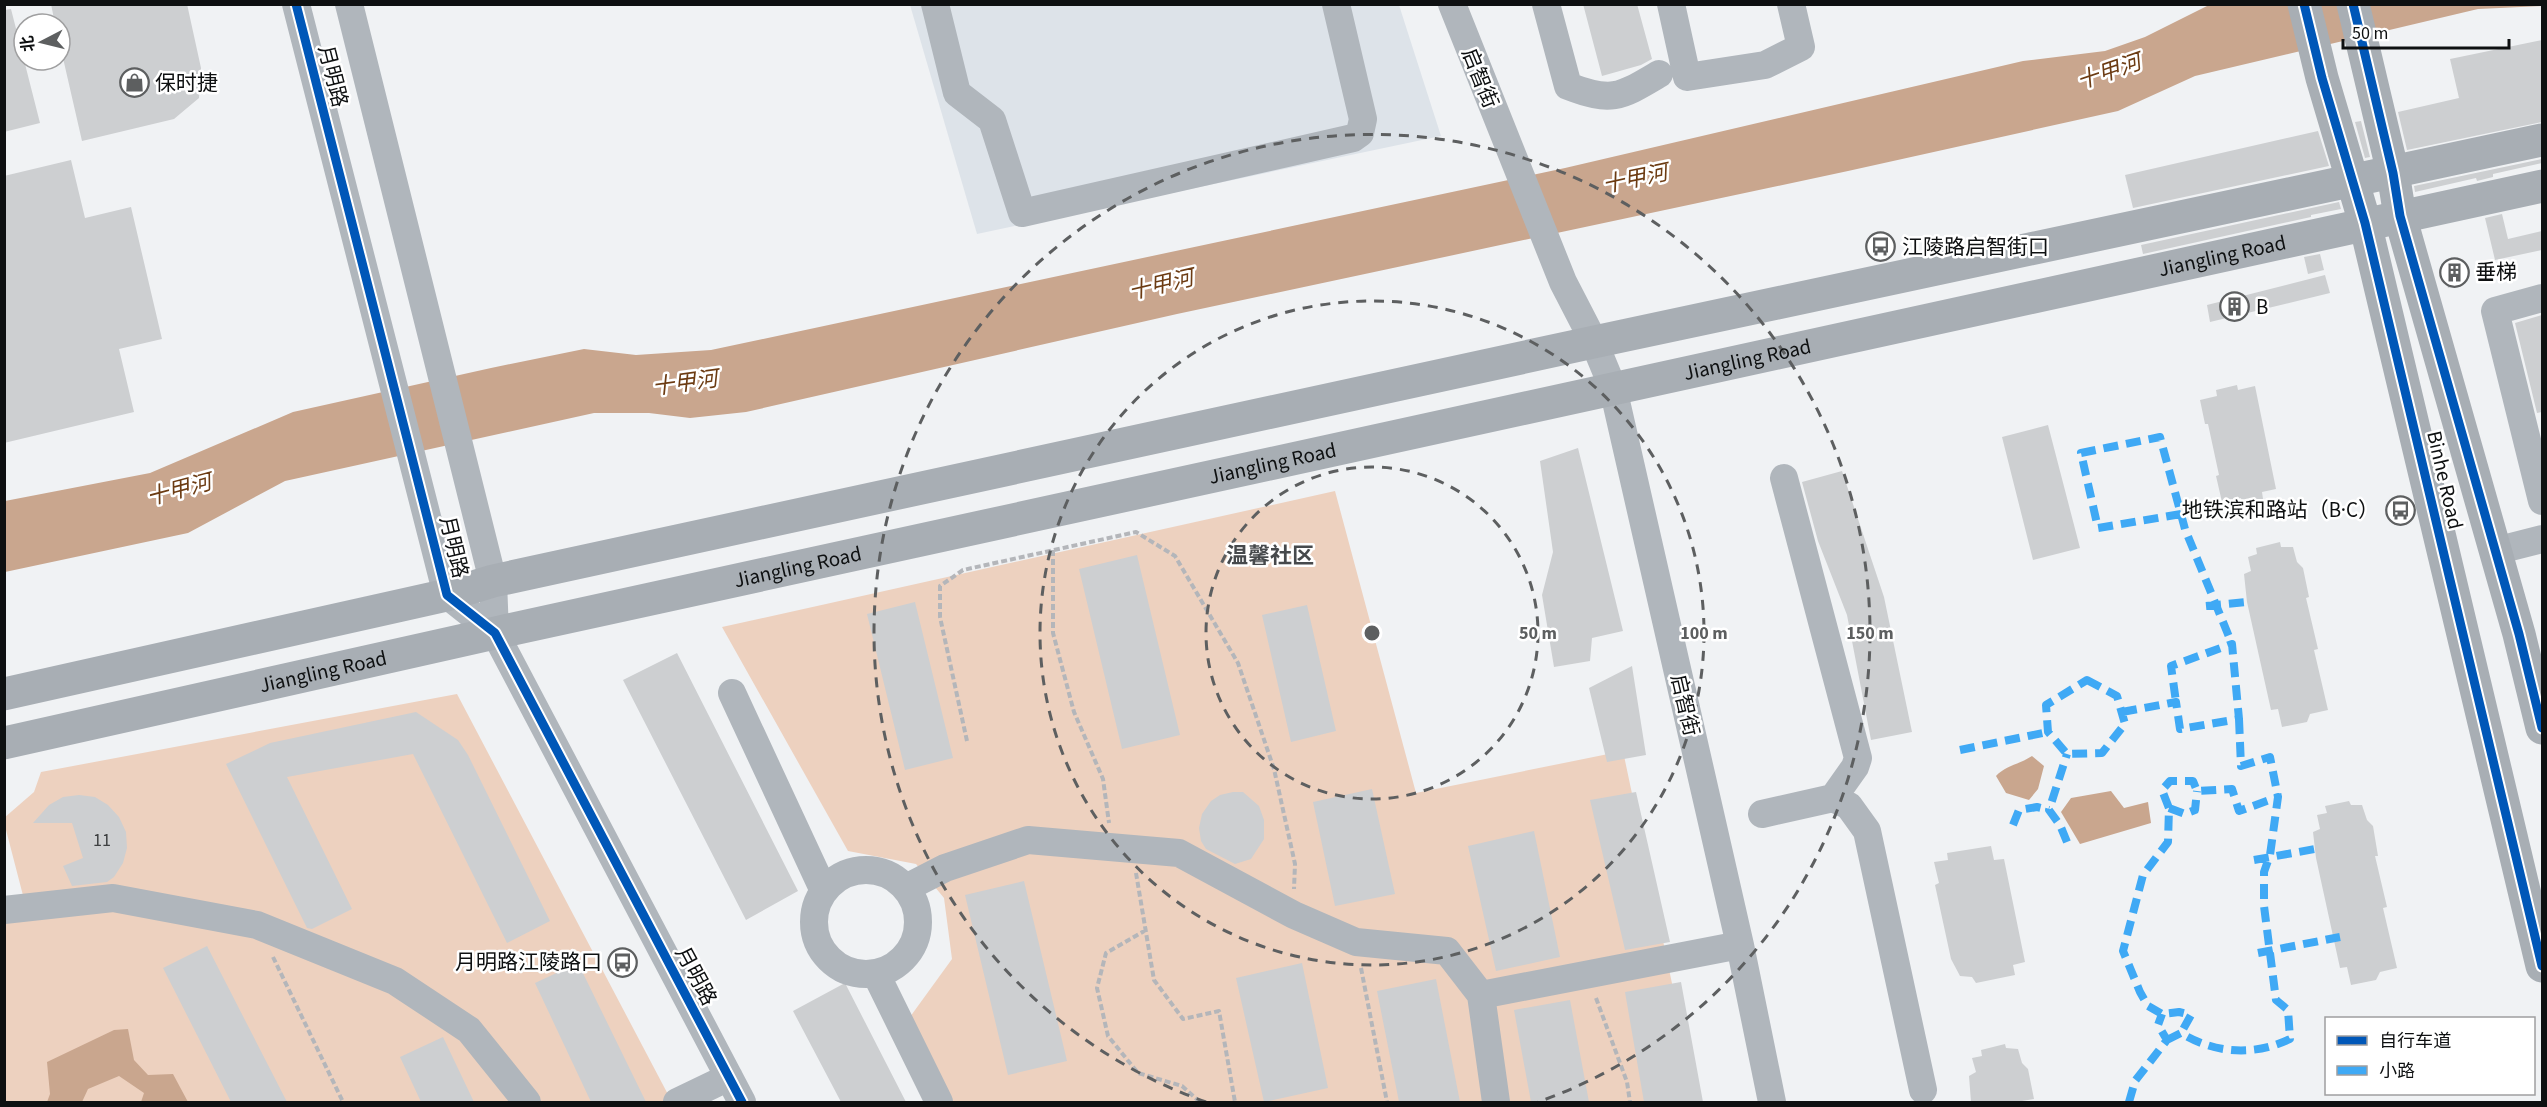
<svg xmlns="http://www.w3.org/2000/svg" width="2547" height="1107" font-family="'Source Sans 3','Noto Sans SC',sans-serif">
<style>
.built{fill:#dde3e9}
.green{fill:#edd1bf}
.water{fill:#c9a68e}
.building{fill:#cdcfd1}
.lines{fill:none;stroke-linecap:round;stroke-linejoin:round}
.path{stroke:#b4b6ba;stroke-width:4;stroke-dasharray:6 3;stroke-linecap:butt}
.minor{stroke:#b0b6bc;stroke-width:28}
.major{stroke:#a8aeb4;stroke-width:33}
.quiet{stroke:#3fa9f5;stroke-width:8;stroke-dasharray:15 8;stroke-linecap:butt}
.cycleway-casing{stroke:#fff;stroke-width:13}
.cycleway{stroke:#0057b8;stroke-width:9}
.ring{fill:none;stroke:#5d5f60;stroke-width:3;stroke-dasharray:10 8}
.labels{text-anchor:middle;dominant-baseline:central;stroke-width:5;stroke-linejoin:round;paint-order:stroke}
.number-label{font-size:18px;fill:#3e4041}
.street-label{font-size:21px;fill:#0e1011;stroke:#fff}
.poi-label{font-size:21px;fill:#0e1011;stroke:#fff;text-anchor:start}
.water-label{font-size:22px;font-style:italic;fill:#6c3b12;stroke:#fff}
.neighbourhood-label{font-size:22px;font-weight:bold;fill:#46494c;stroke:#fff}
.centre{fill:#5d5f60;stroke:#fff;stroke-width:3}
.ring-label{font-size:18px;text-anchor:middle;font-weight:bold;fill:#5d5f60;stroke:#fff;stroke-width:5;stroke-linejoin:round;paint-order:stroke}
</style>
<rect width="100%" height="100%" fill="#f0f2f4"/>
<!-- built -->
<path class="built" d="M910,5H1399L1441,136L977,234Z"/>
<!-- green -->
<path class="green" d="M1335,491L1416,793L1623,751L1697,1102H939L902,1028L952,959L944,898L916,864L848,851L722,627Z
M457,694L672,1102H5V910L26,907L5,826L4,818L34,792L41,772Z"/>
<!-- water -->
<path class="water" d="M2209,5H2542V6L2478,9L2195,76L2118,111L1848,171L1177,314L746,412L690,418L649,413H594L285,481L188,533L5,572V501L150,473L293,412L491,368L584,349L636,355L711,350L1565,168L2023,61L2105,51L2145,37Z
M2032,756L2044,766L2038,789L2029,800L2006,793L1996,776C2005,766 2020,764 2032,756Z
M2111,791L2124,808L2148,802L2151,823L2080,844L2061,812L2071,798Z
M128,1029L134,1060L148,1075L173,1074L188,1102H141L144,1093L119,1076L88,1089L82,1102H47L50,1094L47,1062L114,1030Z"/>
<!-- building -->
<path class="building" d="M51,4H187L201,68L199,98L174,119L82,141L60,45V24H55Z
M1583,4H1637L1652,59L1641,65L1602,76Z
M11,9L40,123L4,132V10Z
M2542,40V122L2407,150L2398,112L2459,98L2450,59Z
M2361,121L2370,157L2365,158L2355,122Z
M2318,131L2329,166L2133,208L2125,175Z
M2542,159V163L2493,174V177L2477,181L2476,178L2415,192L2414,186Z
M71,160L85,218L131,207L162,339L119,349L134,412L4,443V176Z
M2339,202L2341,209L2311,215V217L2143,254L2141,245Z
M2502,214L2508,239L2542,231V250L2495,260L2485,218Z
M2320,254L2324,270L2308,274L2304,257Z
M2460,259L2466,283L2448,288L2441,264Z
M2325,275L2330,293L2210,322L2207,305Z
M2542,315V412L2537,413L2515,323Z
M2237,385L2238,390L2255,386L2276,489L2262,492L2263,499L2242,503L2241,498L2222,502L2216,476L2219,475L2208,424H2205L2200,400L2217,396L2216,390Z
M2048,425L2080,548L2033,560L2002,437Z
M1578,448L1623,631L1592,638L1590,661L1554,667L1542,595L1553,552L1540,461Z
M1842,471L1884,597L1912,732L1871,740L1847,615L1818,541L1802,482Z
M2280,542L2281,547H2293L2297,562L2303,568L2309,597L2306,598L2318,649L2314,650L2328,710L2310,714L2307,722L2282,727L2278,709L2271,710L2247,602L2244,574L2251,571L2248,557L2257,554L2256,548Z
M1137,555L1180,735L1122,749L1079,569Z
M915,602L953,758L905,770L867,614Z
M1307,605L1336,731L1291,742L1262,615Z
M677,653L798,891L746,920L623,680Z
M1632,666L1646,755L1607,762L1589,688Z
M416,712L458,740L468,755L550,921L507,943L413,754L287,777L352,909L312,929L307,928L226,764L270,743Z
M1372,789L1395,894L1335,906L1313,802Z
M1233,792H1243L1259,806L1264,820V839L1251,859L1235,864L1206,849L1201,841L1199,828L1202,814L1211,801L1220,795Z
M1636,792L1670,942L1625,950L1590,800Z
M79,795L95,797L108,805L119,817L126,832L127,848L123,863L114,877L107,882L72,886L63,866L83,858L72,823H33L49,805L63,797Z
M2349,801L2351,805H2362L2367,820L2373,826L2378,856H2375L2387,907L2383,908L2397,968L2380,972L2376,980L2351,985L2347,967L2340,968L2316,858L2313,832L2320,829L2317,815L2327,813L2325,806Z
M1534,831L1560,957L1496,971L1468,846Z
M1991,846L1994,860L2004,859L2025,962L2013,965L2015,975L1976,983L1972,977L1960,976L1951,959L1935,885L1939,883L1934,862L1948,860L1947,853Z
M1024,881L1067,1061L1008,1075L965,895Z
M207,946L287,1102H231L163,968Z
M578,963L646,1102H591L535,983Z
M1302,963L1328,1088L1264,1102L1236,978Z
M1436,979L1460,1102H1399L1377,991Z
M1681,982L1703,1102H1644L1625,992Z
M845,983L906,1102H841L793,1011Z
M1570,1000L1589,1102H1531L1514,1010Z
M443,1037L474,1102H421L400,1057Z
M2005,1044L2006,1048L2018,1049L2022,1063L2028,1069L2034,1099L2016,1102H1971L1969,1076L1976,1072L1972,1058L1982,1056L1981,1050Z"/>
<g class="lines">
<!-- path -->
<path class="path" d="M1053,550V633L1074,712L1103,779L1109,823
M967,741L940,617V586L963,570L1136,532L1175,556L1238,663L1274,769L1295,864L1294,889
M1136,873L1154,980L1183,1019L1219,1011L1235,1102
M1146,930L1106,953L1097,988L1108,1036L1138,1073L1182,1086L1200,1102
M273,957L343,1102
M1361,968L1387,1102
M1596,998L1627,1082L1630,1102"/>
<!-- minor -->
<path class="minor" d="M296,4L447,595L495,633L742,1102
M349,4L493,581L495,633
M935,4L957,93L992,120L1022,213L1353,138L1360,133L1363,119L1336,4
M1452,4L1563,282L1594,342L1613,388L1740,945L1772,1102
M1546,4L1568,86C1612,103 1620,97 1659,74
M1671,4L1687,77L1765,65L1801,47L1791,4
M2542,298L2495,311L2542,501
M1784,478L1858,758L1855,767L1833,798
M2495,551L2542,539
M732,693L824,891
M1762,814L1833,798L1849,806L1867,831L1923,1090
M814 922a52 52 0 1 1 104 0a52 52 0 1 1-104 0Z
M906,888L945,868L1028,840L1179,853L1294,915L1356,942L1447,951L1481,995L1496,1102
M4,910L113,898L257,925L395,981L469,1030L527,1102
M876,974L939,1102
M1481,995L1740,945
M677,1102L729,1077"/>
<!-- major -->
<g class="major">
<path d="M2304,4L2322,78L2365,223L2542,966"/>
<path d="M2353,4L2393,173L2400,216L2519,634L2542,728"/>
<path d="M4,694L447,595L493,581L1594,342L2542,140"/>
<path id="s1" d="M4,743L495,633L2542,186"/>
</g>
<!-- quiet -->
<path class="quiet" d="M2181,514L2098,528L2081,453L2160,437L2185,529L2232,644
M2206,606L2247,602
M2087,680L2117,696L2125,724L2102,753L2067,754L2048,732L2046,705Z
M2122,712L2176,702L2180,729L2239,719L2232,644L2171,666L2176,702
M2239,719L2241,766L2270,757L2278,797
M1960,750L2048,732
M2169,808L2185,814L2195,810L2197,791
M2013,825L2019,810L2037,807L2049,810
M2067,842L2060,825L2049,810L2067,754
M2254,860L2315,849
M2258,953L2340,937
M2167,1040L2181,1033C2215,1054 2255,1056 2290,1039L2288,1010L2276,1000L2264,906V872L2270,855L2278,797L2239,811L2232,789L2197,791L2193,781H2170L2162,790L2169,808L2168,842L2143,875L2123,951L2140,992L2148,1006L2162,1014L2179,1012L2191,1015L2181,1033
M2129,1102L2135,1081L2167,1040L2158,1025L2162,1014"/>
<defs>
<path id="cycleway" d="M296,4L447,595L495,633L742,1102
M2304,4L2322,78L2365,223L2542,966
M2353,4L2393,173L2400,216L2519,634L2542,728"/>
</defs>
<!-- cycleway casing -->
<use href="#cycleway" class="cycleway-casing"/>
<!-- cycleway -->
<use href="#cycleway" class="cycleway"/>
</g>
<!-- distance rings -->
<g class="ring">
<circle cx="1372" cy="633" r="166"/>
<circle cx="1372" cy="633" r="332"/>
<path d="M1206 1102A498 498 0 1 1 1538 1102"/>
</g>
<!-- icons -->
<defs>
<symbol id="shop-ring" viewBox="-11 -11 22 22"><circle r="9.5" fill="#fff" stroke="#5d5f60" stroke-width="1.5"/><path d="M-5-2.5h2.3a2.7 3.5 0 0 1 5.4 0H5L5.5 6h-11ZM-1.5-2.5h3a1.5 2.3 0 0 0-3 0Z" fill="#5d5f60"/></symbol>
<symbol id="bus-ring" viewBox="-11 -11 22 22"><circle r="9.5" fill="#fff" stroke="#5d5f60" stroke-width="1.5"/><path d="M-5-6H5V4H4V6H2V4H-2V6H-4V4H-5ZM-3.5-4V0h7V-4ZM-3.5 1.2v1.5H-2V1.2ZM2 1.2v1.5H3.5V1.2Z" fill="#5d5f60"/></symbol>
<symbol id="building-ring" viewBox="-11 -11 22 22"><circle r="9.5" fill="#fff" stroke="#5d5f60" stroke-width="1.5"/><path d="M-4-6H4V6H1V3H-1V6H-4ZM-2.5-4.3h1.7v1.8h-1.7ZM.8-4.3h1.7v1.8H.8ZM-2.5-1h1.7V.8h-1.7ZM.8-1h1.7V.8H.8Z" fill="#5d5f60"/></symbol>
</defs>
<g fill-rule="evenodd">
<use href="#shop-ring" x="118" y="66" width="33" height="33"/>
<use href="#bus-ring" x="1864" y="230" width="33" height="33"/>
<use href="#building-ring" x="2438" y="256" width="33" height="33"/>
<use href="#building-ring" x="2218" y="290" width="33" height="33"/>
<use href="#bus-ring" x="2384" y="494" width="33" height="33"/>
<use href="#bus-ring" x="606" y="946" width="33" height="33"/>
</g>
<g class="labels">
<!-- number labels -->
<g class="number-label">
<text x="102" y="840">11</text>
</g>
<!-- street labels -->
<g class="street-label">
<text transform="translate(333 76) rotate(76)">月明路</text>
<text transform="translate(1480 78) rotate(68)">启智街</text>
<text stroke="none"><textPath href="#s1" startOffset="2271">Jiangling Road</textPath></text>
<text stroke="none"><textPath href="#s1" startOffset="1785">Jiangling Road</textPath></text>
<text stroke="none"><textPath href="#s1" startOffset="1299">Jiangling Road</textPath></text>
<text transform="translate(2445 480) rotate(77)">Binhe Road</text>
<text transform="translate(454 547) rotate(77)">月明路</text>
<text stroke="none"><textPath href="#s1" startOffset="813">Jiangling Road</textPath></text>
<text stroke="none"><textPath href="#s1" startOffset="327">Jiangling Road</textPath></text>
<text transform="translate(1685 705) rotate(77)">启智街</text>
<text transform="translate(696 976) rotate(62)">月明路</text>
</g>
<!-- poi labels -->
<g class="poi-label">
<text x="155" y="83">保时捷</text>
<text x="1902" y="247">江陵路启智街口</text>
<text x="2475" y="272">垂梯</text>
<text x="2256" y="307">B</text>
<text x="2379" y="510" text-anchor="end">地铁滨和路站（B·C）</text>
<text x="602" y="962" text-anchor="end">月明路江陵路口</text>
</g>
<!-- water labels -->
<g class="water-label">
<text transform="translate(2109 72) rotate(-19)">十甲河</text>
<text transform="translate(1635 179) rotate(-12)">十甲河</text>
<text transform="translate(1161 285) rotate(-13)">十甲河</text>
<text transform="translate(685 383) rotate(-8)">十甲河</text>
<text transform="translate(179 490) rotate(-15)">十甲河</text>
</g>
<!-- neighbourhood labels -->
<g class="neighbourhood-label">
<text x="1270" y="556">温馨社区</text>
</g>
</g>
<circle cx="1372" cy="633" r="9" class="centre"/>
<g class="ring-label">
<text x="1538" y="639">50 m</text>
<text x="1704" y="639">100 m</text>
<text x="1870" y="639">150 m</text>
</g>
<!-- border -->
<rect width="2547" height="1107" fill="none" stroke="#0e1011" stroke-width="12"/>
<!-- legend -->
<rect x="2325" y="1017" width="210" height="78" fill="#ffffff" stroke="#9f9fa0" stroke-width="1.5"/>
<rect x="2337" y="1036" width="30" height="9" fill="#0057b8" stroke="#9f9fa0" stroke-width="1.5"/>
<text x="2379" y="1047" font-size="18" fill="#0e1011">自行车道</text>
<rect x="2337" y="1066" width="30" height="9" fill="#3fa9f5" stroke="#9f9fa0" stroke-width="1.5"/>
<text x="2379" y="1077" font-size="18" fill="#0e1011">小路</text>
<!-- north arrow -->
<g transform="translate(42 42) rotate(263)"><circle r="28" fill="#ffffff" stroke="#9f9fa0" stroke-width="1.5"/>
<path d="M0-4.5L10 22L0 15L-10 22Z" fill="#5d5f60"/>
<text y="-9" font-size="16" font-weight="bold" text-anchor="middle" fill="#0e1011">北</text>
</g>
<!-- scale -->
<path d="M2343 39v9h166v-9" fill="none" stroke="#0e1011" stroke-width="3"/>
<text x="2352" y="39" font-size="18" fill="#0e1011" stroke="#ffffff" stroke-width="4.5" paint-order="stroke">50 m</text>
</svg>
